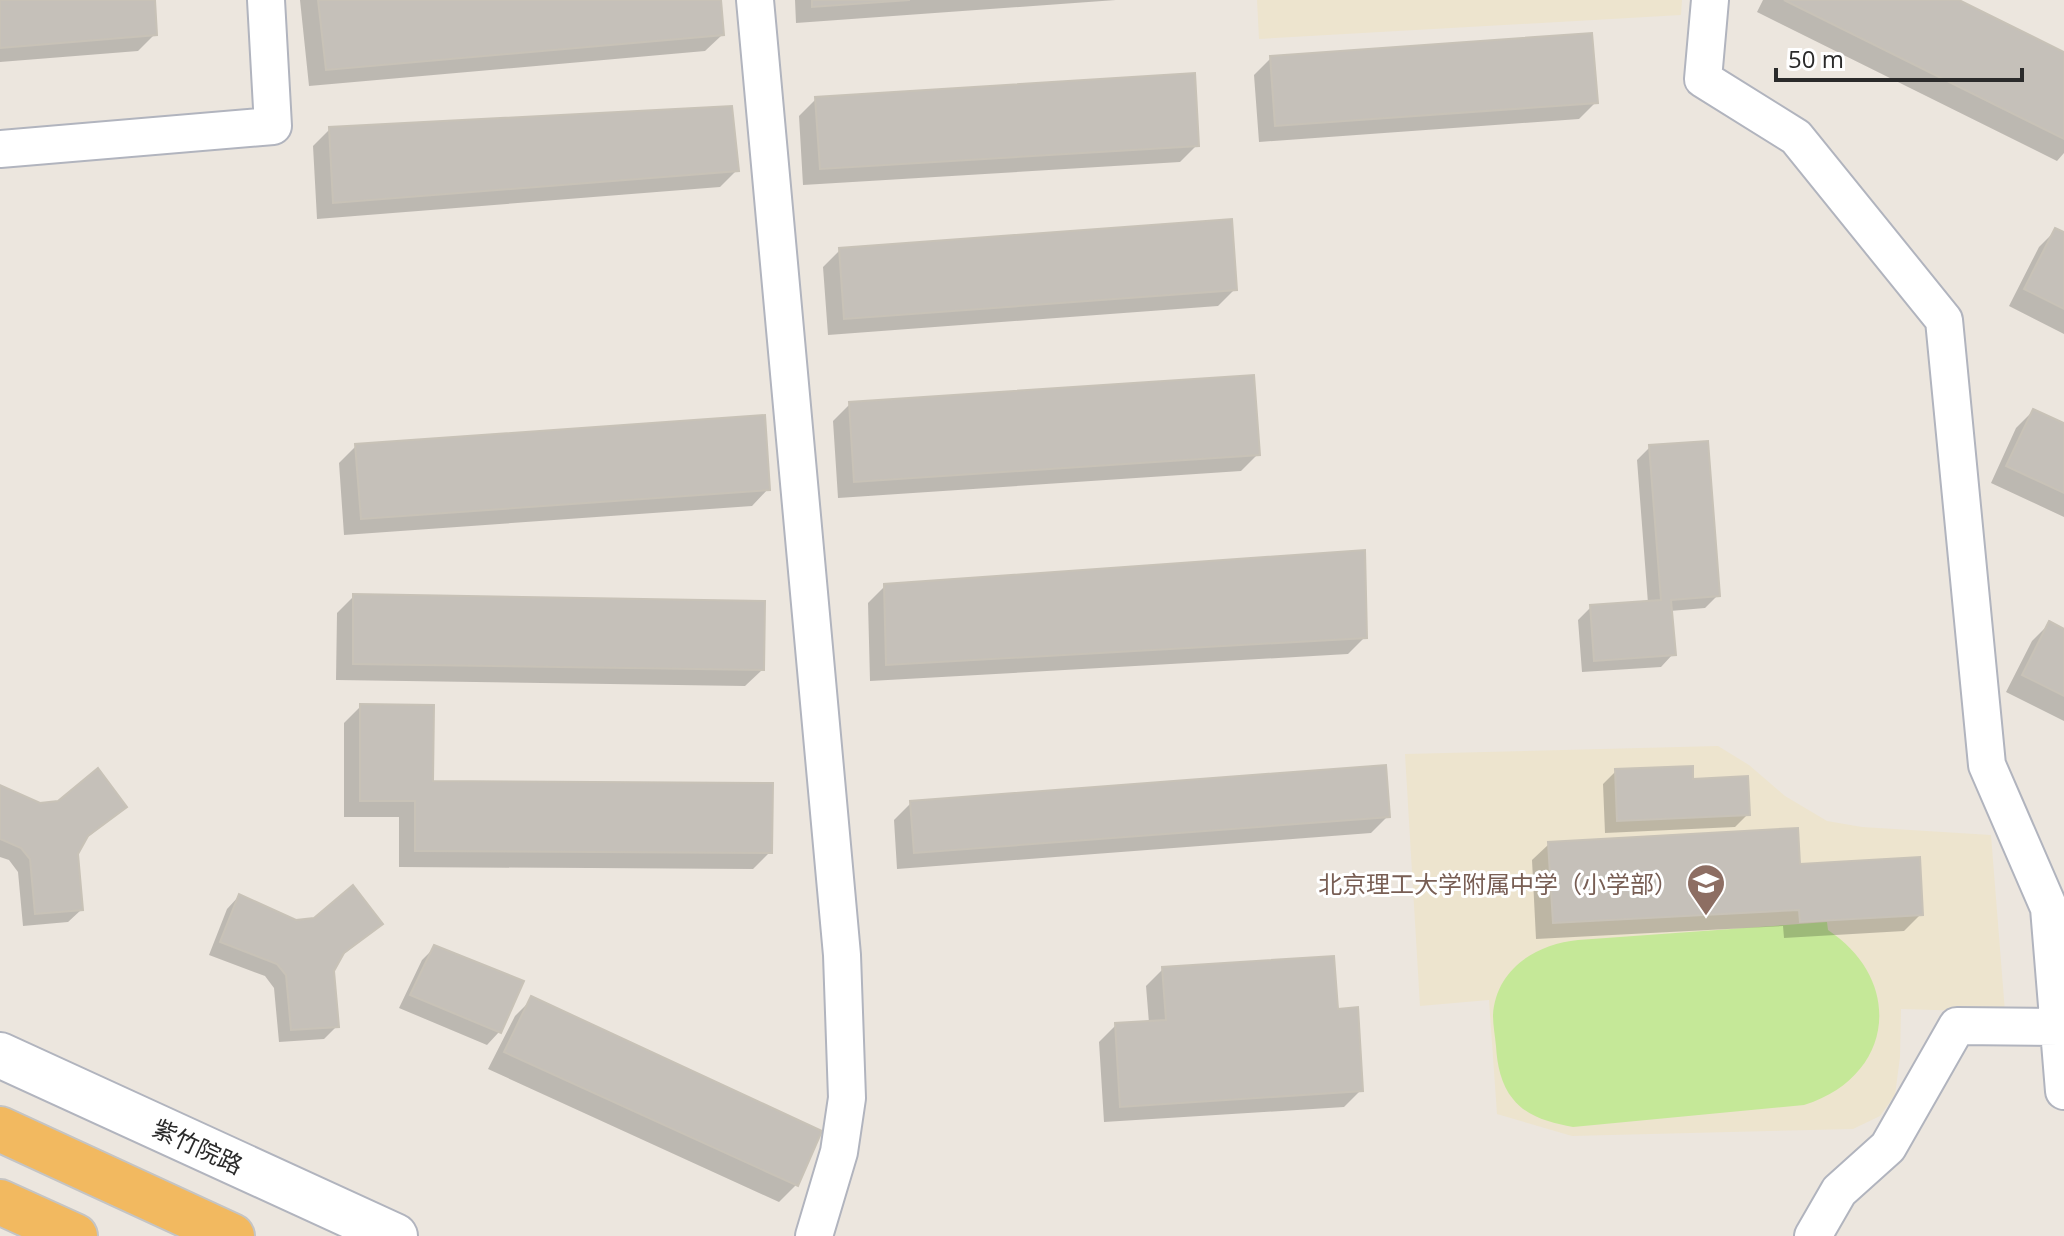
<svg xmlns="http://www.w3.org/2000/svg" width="2064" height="1236" font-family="'Open Sans','Noto Sans SC',sans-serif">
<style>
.education{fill:#ede4ce}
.pitch{fill:#c5e898}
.shadow{fill:#0003}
.building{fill:#c5c0b9;stroke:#c8c2b7;stroke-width:2}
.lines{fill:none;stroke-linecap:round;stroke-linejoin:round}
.minor-casing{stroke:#b1b4be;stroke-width:40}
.tertiary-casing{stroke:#b1b4be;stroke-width:48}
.trunk-casing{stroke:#c4c4c4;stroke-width:48}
.minor{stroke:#fff;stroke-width:36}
.tertiary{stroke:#fff;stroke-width:44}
.trunk{stroke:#f2b960;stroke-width:44}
.labels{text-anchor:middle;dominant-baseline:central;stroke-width:6;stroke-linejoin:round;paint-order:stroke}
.education-label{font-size:24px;fill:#785e54;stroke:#fff;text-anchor:end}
.street-label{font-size:24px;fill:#2b2b2b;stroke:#fff}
</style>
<rect width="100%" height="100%" fill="#ece6de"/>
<!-- education -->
<path class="education" d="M1257,0H1682L1681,15L1259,39Z
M1718,746L1749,765L1785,796L1827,821L1862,827L1991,835L2005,1012L1901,1009L1900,1057L1895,1095L1880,1116L1853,1129L1572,1136L1497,1114L1489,1000L1420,1006L1405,754Z"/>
<!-- pitch -->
<path class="pitch" d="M1827,922L1828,930C1905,981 1894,1077 1804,1105L1573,1127C1551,1123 1527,1117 1513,1099C1501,1085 1497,1064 1496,1046C1495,1036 1493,1025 1493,1015C1496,969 1536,944 1578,940Z"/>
<!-- shadow -->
<path class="shadow" d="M0,0H152L155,34L138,51L0,62Z
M300,0H719L722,35L705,51L309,86Z
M795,0H1116L796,23Z
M1763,0H1954L2064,55V153L2057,161L1757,12Z
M1271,58L1596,102L1579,119L1259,142L1254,75Z
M816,99L1197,145L1180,162L803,185L799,116Z
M330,129L737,170L720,187L317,219L313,146Z
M2056,230L2064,234V334L2009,306L2039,247Z
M840,250L1235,289L1218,306L828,335L823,267Z
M850,404L1258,454L1241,471L838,498L833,421Z
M2033,411L2064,425V517L1991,483L2016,428Z
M356,446L768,489L752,506L344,535L339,463Z
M1650,447L1718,595L1705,608L1670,611L1673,654L1661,667L1582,672L1578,620L1591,607L1648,603L1637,460Z
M885,586L1365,637L1348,654L870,681L868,603Z
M354,596L762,670L745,686L336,680L337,613Z
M2049,624L2064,631V721L2006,692L2032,641Z
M361,706L431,783L770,852L753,869L399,867V817H344V723Z
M1616,771L1748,814L1735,827L1605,833L1603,784Z
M0,787L40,806L125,807L83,841L76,854L81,910L68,922L23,926L18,872L9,860L0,857Z
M911,803L1388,816L1371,833L897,869L894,820Z
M1549,844L1921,914L1904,931L1784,938L1783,926L1536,939L1532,860Z
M239,896L296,922L381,924L339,958L332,970L337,1026L324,1039L279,1042L274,988L265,976L209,955L227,909Z
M434,948L521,982L499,1032L487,1045L399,1008L422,960Z
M1163,969L1336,1011L1361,1090L1344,1107L1104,1122L1099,1042L1116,1025L1149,1023L1146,986Z
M532,999L796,1185L779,1202L488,1069L515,1016Z"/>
<!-- building -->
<path class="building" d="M0,0H155L157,35L0,48Z
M318,0H721L724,35L326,70Z
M812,0H910L812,7Z
M1784,0H1959L2064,52V139Z
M1592,33L1598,103L1275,126L1270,56Z
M1195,73L1199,146L820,169L815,97Z
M732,106L739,171L333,203L329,127Z
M1232,219L1237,290L844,319L839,248Z
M2055,228L2064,232V309L2024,289Z
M1254,375L1260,455L854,482L849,402Z
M2033,409L2064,423V493L2006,466Z
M765,415L770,490L361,519L355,444Z
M1708,441L1720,596L1671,600L1676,655L1594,661L1590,605L1661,600L1649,445Z
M1365,550L1367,638L886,665L884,584Z
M353,594L765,601L764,670L353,664Z
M2049,621L2064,629V696L2022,675Z
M360,704L434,705L433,781L773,783L772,853L415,851V801H360Z
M1386,765L1390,817L914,853L910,801Z
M1693,766V779L1748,776L1750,815L1617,821L1615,769Z
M98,768L127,807L88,836L78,854L83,910L35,914L30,859L21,848L0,839V785L40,803L58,801Z
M1798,828L1800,864L1920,857L1923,915L1800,922L1799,910L1553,923L1548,842Z
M353,885L383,924L344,953L334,971L339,1027L291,1030L286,975L277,964L220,942L239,894L296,920L314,918Z
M434,945L524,981L501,1033L410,995Z
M1334,956L1338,1009L1358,1007L1363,1091L1120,1107L1115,1023L1166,1020L1162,967Z
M531,996L822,1131L798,1186L504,1052Z"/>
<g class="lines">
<defs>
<path id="minor" d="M755,0L842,955L847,1098L839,1152L814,1236
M1710,0L1703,79L1796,137L1944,320L1987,765L2049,908L2064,1091
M0,149L273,126L266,0
M1813,1236L1839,1191L1888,1147L1957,1026L2059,1027"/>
<path id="tertiary" d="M0,1055L395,1236"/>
<path id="trunk" d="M0,1129L232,1236
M0,1202L75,1236"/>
</defs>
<!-- minor casing -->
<use href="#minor" class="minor-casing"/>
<!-- tertiary casing -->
<use href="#tertiary" class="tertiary-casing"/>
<!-- trunk casing -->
<use href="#trunk" class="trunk-casing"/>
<!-- minor -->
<use href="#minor" class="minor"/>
<!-- tertiary -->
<use href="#tertiary" class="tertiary"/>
<!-- trunk -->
<use href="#trunk" class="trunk"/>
</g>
<!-- icons -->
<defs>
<symbol id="school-pin" viewBox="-11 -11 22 30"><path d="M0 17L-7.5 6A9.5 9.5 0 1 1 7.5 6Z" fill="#8d6e63" stroke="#fff"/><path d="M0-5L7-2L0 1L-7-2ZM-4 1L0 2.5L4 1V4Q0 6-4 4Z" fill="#fff"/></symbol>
</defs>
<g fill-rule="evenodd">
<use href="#school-pin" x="1684" y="861" width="44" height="60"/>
</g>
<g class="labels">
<!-- education labels -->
<g class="education-label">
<text x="1678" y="883">北京理工大学附属中学（小学部）</text>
</g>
<!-- street labels -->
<g class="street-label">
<text transform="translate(198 1146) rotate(25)">紫竹院路</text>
</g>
</g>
<!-- scale -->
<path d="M1776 68v12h246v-12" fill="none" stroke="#2b2b2b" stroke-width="4"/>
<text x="1788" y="68" font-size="24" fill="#2b2b2b" stroke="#ffffff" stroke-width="6" paint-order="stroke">50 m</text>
</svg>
